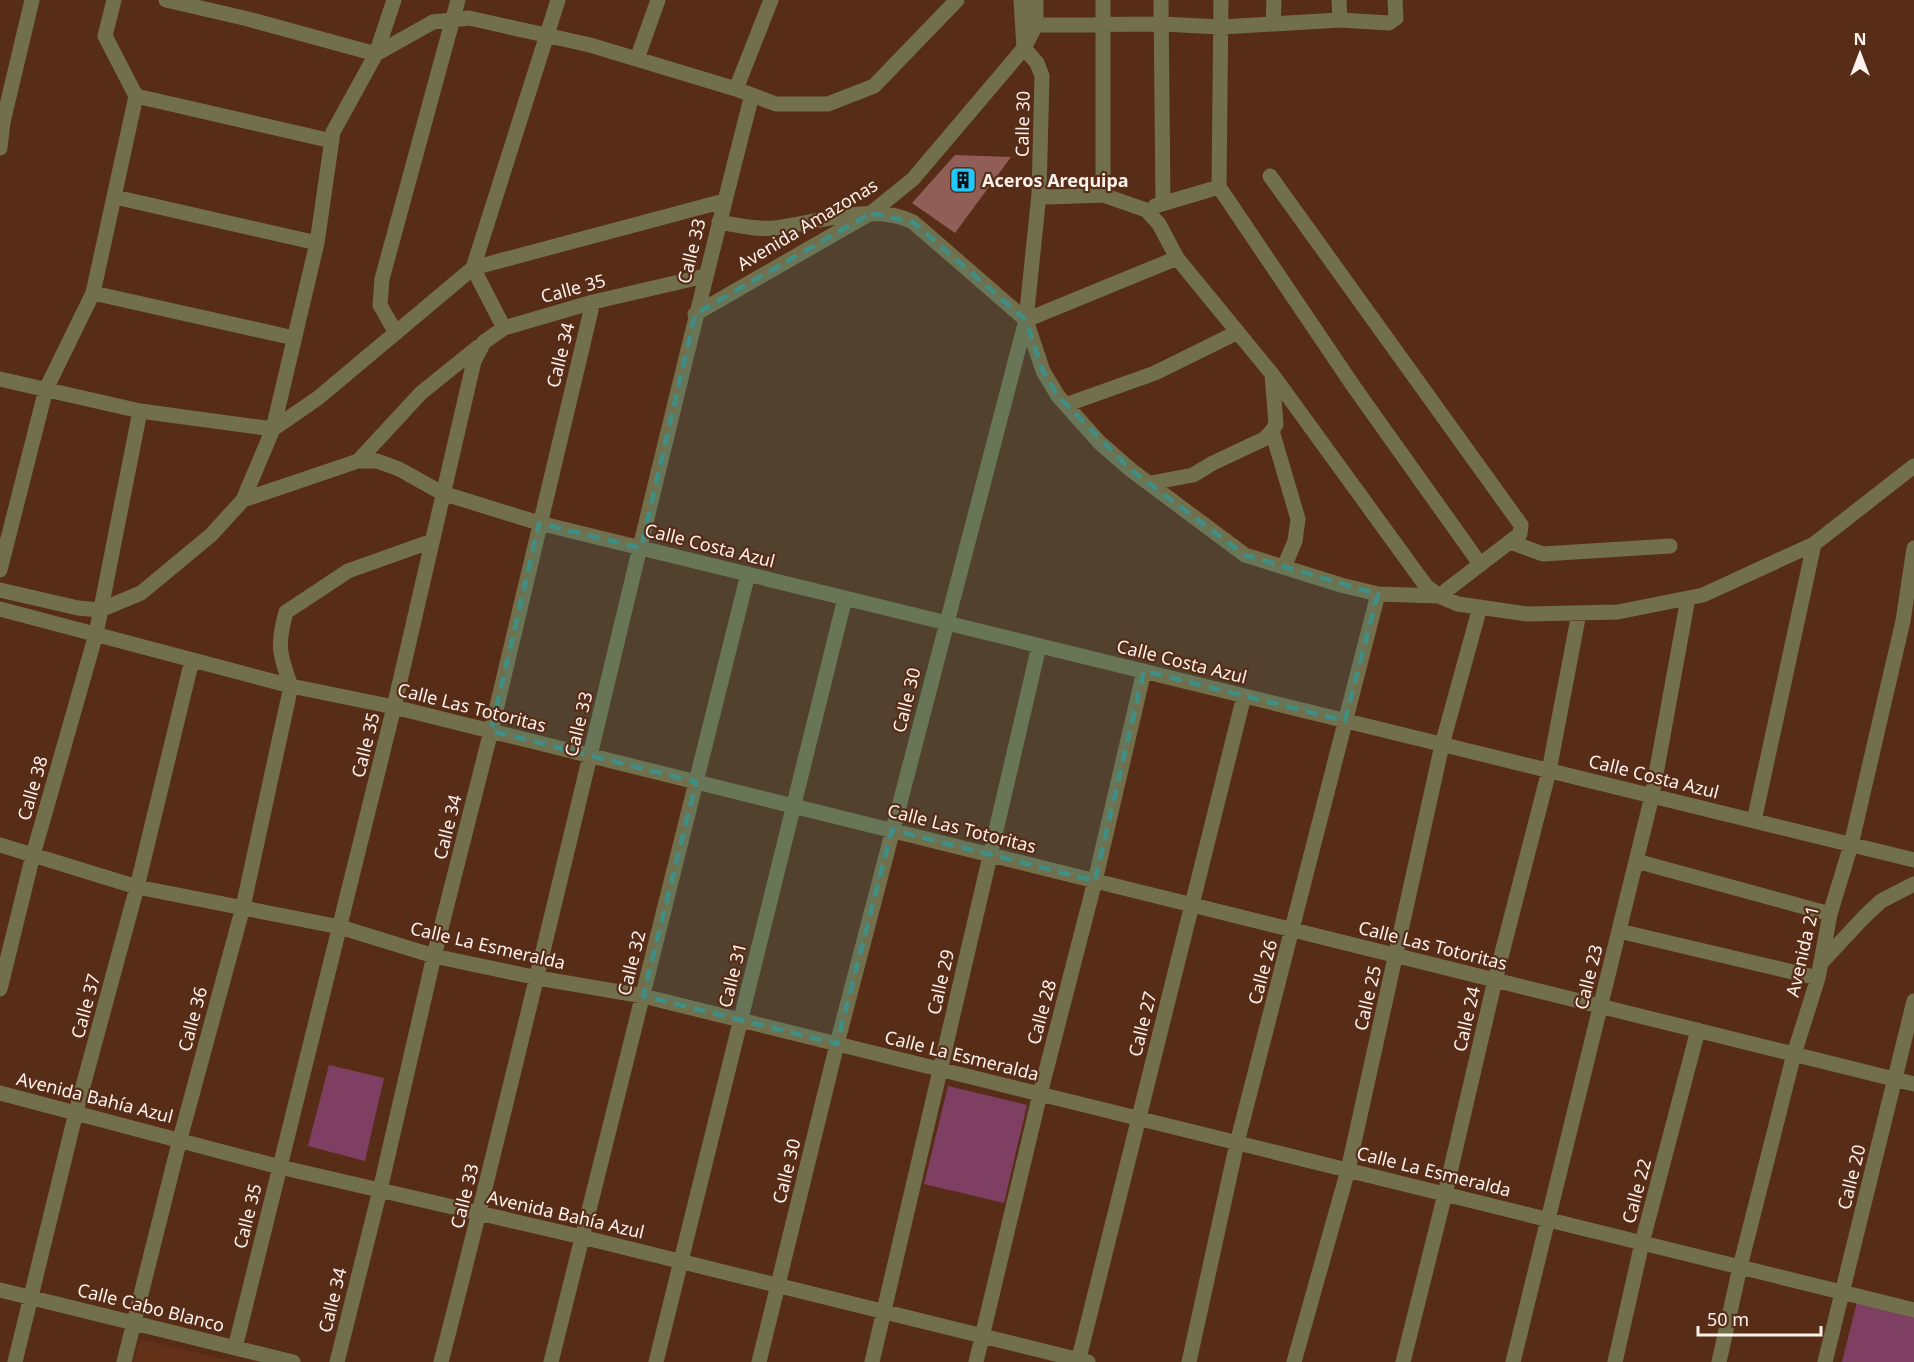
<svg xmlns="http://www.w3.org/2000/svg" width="1914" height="1362" font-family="'Noto Sans',sans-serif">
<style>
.built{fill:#623118}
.green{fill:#7e3f63}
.building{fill:#915d57}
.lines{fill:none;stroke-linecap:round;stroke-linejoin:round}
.minor{stroke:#72704c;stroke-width:15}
.marked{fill:#3f8f87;fill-opacity:0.2;stroke:#3f8f87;stroke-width:4.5;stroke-dasharray:12 8;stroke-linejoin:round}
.labels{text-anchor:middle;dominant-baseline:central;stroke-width:4.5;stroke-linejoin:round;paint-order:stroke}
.street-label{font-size:18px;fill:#fdf1ec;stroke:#572d18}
.poi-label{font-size:18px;font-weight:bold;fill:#fdf1ec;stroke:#572d18;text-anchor:start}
</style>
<rect width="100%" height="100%" fill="#572d18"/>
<!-- built -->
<path class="built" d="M140,1339L234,1362H134Z"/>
<!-- green -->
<path class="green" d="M329,1065L384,1078L365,1161L308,1146Z
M948,1086L1027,1105L1004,1203L924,1184Z
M1857,1302L1914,1316V1362H1842Z"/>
<!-- building -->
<path class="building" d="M955,155L1011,157L955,233L912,203Z"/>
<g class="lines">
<!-- minor -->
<path class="minor" d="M166,0L248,19L376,54L433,22L469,18L590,45L736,89L776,104H828L874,86L957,0
M1021,0L1024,48
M1103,0V195
M1161,0L1163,203
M1221,0L1219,187L1354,387L1480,564
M1339,0L1340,20
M1273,24L1274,0
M1036,25L1162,24L1221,27L1340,20L1389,23L1396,18L1395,0
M637,59L658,0
M736,89L771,0
M136,96L332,141
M0,148L3,122L32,0
M1039,194L1049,197L1103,195L1146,210L1159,224L1177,258L1272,374L1426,586L1439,596L1458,604L1527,614L1618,612L1703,595L1814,544L1914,466
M115,197L317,243
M1155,206L1219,187
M719,222C736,225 757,230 775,228C817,223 874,202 913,222L1026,320L1043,371L1058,396L1099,442L1131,470L1245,555L1341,585L1378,594L1439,596L1520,534L1521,525L1270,176
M93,293L294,338
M695,314L871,213L913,179L1024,48L1036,25V0
M1026,320L1177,258
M504,328L473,268L558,0
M396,333L380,305L382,279L458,0
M0,379L140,411L273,429L318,398L473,268L724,201
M1068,404L1155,373L1238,332
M1272,431L1298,519L1295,541L1284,567
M358,461L421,393L478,347
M1151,483L1193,475L1213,463L1264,439L1272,431L1276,424L1272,374
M243,500L358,461H377L399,469L442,493L539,523L1914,860
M1510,542L1543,554L1670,546
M0,570L46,389L93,293L136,96L105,36L114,0
M0,590L78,608L100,610L141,593L211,535L243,500L273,429L317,243L333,132L376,54L394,0
M0,609L291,686L394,707L1914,1084
M1754,821L1814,544
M0,845L137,887L340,927L434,956L538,978L643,996L1914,1310
M1636,861L1830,914
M1619,931L1818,978
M1821,963L1864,917L1881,901L1914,884
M0,989L33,855L96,634L140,411
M0,1093L280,1167L582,1237L1088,1362
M0,1290L293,1362
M235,1348L394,707L474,361L484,342L504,328L593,302L705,276
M15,1362L76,1112L137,887L192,660
M124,1362L180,1139L243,907L291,686C279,654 277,644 286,612L348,571L432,541
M337,1362L380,1190L434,956L491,731L593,302
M441,1362C550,941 643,516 752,95
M551,1362L748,574
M656,1362L845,598
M759,1362L837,1044L1026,320L1039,194L1042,76L1037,63L1024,48
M872,1362L1039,646
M976,1362L1040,1094L1095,881L1144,671
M1078,1362L1244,696
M1189,1362L1237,1143L1378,594
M1294,1362L1348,1170L1442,745L1480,607
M1403,1362L1445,1194L1495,980L1549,771L1579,613
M1513,1362L1652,796L1688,598
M1615,1362L1642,1243L1698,1030
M1719,1362L1740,1267L1794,1054L1818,978L1830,914L1851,845L1903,621L1914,548
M1825,1362L1914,1001"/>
</g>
<!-- marked area -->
<path class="marked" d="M871,213L913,222L1026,320L1043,371L1058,396L1131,470L1245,555L1378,594L1345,721L1144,671L1095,881L892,830L837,1044L643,996L696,782L491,731L539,523L641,548L695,314Z"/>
<!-- icons -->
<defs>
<symbol id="building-square" viewBox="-11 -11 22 22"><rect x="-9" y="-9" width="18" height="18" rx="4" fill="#20c9fd" stroke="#572d18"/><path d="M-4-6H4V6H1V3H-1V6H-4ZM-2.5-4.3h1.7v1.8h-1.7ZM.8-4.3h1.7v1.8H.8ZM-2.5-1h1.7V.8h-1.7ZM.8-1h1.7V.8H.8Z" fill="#111"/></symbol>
</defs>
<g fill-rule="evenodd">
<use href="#building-square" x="948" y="165" width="30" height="30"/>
</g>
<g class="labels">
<!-- street labels -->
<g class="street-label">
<text transform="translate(1022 124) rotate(-89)">Calle 30</text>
<text transform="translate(807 224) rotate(-31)">Avenida Amazonas</text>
<text transform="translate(691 251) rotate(-76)">Calle 33</text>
<text transform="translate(573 288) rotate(-15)">Calle 35</text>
<text transform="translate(560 355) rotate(-76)">Calle 34</text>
<text transform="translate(710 545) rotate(14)">Calle Costa Azul</text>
<text transform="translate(1182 661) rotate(14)">Calle Costa Azul</text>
<text transform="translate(906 700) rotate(-76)">Calle 30</text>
<text transform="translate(472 707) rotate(14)">Calle Las Totoritas</text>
<text transform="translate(578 724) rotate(-76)">Calle 33</text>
<text transform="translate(365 745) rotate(-76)">Calle 35</text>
<text transform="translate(1654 776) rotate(14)">Calle Costa Azul</text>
<text transform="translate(32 788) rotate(-74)">Calle 38</text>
<text transform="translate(447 827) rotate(-76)">Calle 34</text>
<text transform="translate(962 828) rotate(14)">Calle Las Totoritas</text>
<text transform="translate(488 945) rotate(13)">Calle La Esmeralda</text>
<text transform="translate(1433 945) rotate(14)">Calle Las Totoritas</text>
<text transform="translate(1802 951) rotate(-77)">Avenida 21</text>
<text transform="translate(631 963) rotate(-76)">Calle 32</text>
<text transform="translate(1262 972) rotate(-75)">Calle 26</text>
<text transform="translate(732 975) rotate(-76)">Calle 31</text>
<text transform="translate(1588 977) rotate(-76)">Calle 23</text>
<text transform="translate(940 982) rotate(-77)">Calle 29</text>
<text transform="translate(1367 998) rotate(-77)">Calle 25</text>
<text transform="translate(85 1006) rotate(-75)">Calle 37</text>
<text transform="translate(1041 1012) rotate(-75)">Calle 28</text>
<text transform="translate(192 1019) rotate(-75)">Calle 36</text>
<text transform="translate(1466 1019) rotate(-77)">Calle 24</text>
<text transform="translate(1142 1024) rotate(-76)">Calle 27</text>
<text transform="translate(962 1055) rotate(14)">Calle La Esmeralda</text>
<text transform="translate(95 1097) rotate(14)">Avenida Bahía Azul</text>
<text transform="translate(786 1171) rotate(-76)">Calle 30</text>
<text transform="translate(1434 1171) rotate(14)">Calle La Esmeralda</text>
<text transform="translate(1851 1177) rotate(-76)">Calle 20</text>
<text transform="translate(1636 1191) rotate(-75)">Calle 22</text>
<text transform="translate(464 1196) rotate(-76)">Calle 33</text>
<text transform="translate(566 1214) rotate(13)">Avenida Bahía Azul</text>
<text transform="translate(247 1216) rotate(-76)">Calle 35</text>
<text transform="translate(332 1300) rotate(-76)">Calle 34</text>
<text transform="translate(151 1307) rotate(14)">Calle Cabo Blanco</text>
</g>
<!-- poi labels -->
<g class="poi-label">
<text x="982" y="180">Aceros Arequipa</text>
</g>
</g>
<!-- north arrow -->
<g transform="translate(1860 54)" stroke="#572d18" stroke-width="4.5" paint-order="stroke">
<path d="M0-4.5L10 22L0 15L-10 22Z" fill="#fdf1ec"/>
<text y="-9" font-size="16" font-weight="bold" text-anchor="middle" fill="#fdf1ec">N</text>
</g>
<!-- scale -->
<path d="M1698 1326v9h123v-9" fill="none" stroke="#fdf1ec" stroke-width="3"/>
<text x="1707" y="1326" font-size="18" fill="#fdf1ec" stroke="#572d18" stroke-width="4.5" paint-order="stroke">50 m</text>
</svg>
